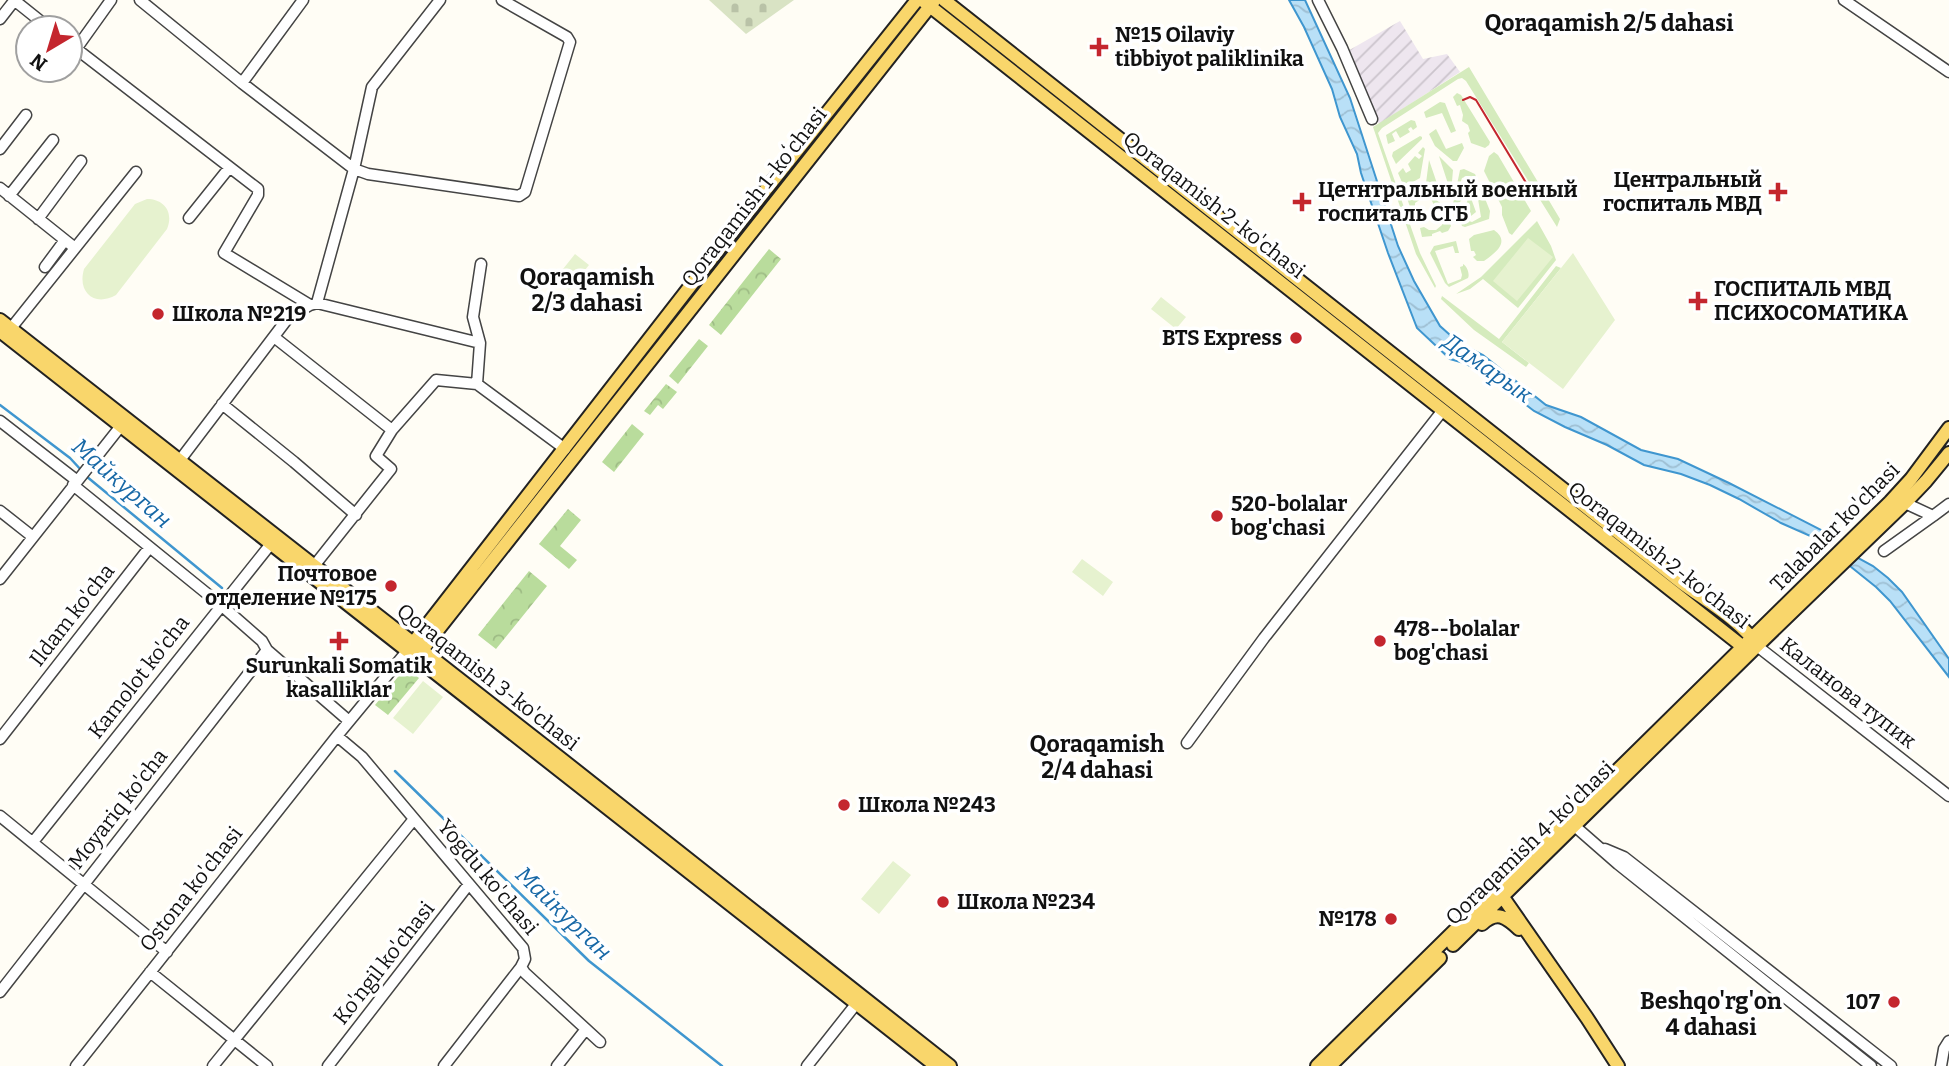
<svg xmlns="http://www.w3.org/2000/svg" width="1949" height="1066" font-family="Bitter,serif">
<style>
.industrial{fill:url(#industrial-furrows)}
.grass{fill:#d5ebbd}
.forest{fill:url(#forest-crowns)}
.cemetery{fill:url(#cemetery-stones)}
.pitch{fill:#e6f2cf}
.water{fill:url(#water-waves);stroke:#3f96cf;stroke-width:2}
.pier{fill:#fffdf5}
.lines{fill:none;stroke-linecap:round;stroke-linejoin:round}
.stream{stroke:#3f96cf;stroke-width:2.5}
.minor-casing{stroke:#444;stroke-width:13}
.major-casing{stroke:#222;stroke-width:16}
.minor{stroke:#fff;stroke-width:10}
.major{stroke:#f9d66b;stroke-width:12}
.tram{stroke:#c4262e;stroke-width:2}
.poi-dot{fill:#c4262e;stroke:#fff;stroke-width:2.5}
.labels{text-anchor:middle;dominant-baseline:central;stroke-width:7;stroke-linejoin:round;paint-order:stroke}
.poi-label{font-size:21px;font-weight:bold;fill:#111;stroke:#fff;text-anchor:start}
.street-label{font-size:21px;fill:#111;stroke:#fff}
.neighbourhood-label{font-size:23px;font-weight:bold;fill:#111;stroke:#fff}
.water-label{font-size:23px;font-style:italic;fill:#1768a6;stroke:#fff}
</style>
<defs>
<pattern id="industrial-furrows" width="10" height="10" patternUnits="userSpaceOnUse" patternTransform="scale(1.75)"><rect width="10" height="10" fill="#eee6ef"/><path d="M-1 1l2-2M0 10L10 0M9 11l2-2" fill="none" stroke="#cbc4cc"/></pattern>
<pattern id="forest-crowns" width="20" height="18" patternUnits="userSpaceOnUse" patternTransform="scale(1.75)"><rect width="20" height="18" fill="#b9dc9c"/><path d="M2 6a3 3 0 1 1 6 0M12 15a3 3 0 1 1 6 0" fill="none" stroke="#9ebc85"/></pattern>
<pattern id="cemetery-stones" width="16" height="16" patternUnits="userSpaceOnUse" patternTransform="scale(1.75)"><rect width="16" height="16" fill="#d9e3c4"/><path d="M2 7V4a2 2 0 0 1 4 0v3zM10 15v-3a2 2 0 0 1 4 0v3z" fill="#b9c2a7"/></pattern>
<pattern id="water-waves" width="16" height="10" patternUnits="userSpaceOnUse" patternTransform="scale(1.75)"><rect width="16" height="10" fill="#b9e0f7"/><path d="M0 5q4-4 8 0t8 0" fill="none" stroke="#9ebfd3"/></pattern>
</defs>
<rect width="100%" height="100%" fill="#fffdf5"/>
<!-- industrial -->
<path class="industrial" d="M1400,21L1423,59L1447,54L1460,72L1379,124L1346,52Z"/>
<!-- grass -->
<path class="grass" d="M908,25L782,183H779L903,26Z
M1469,67L1560,219L1557,227L1466,81L1462,78L1458,79L1382,128L1378,133L1420,253L1436,286L1435,288L1416,254L1373,127Z
M1457,93L1461,95L1490,142L1489,145L1485,148L1471,143L1468,133L1470,131L1468,125L1462,121L1463,115L1460,105L1457,106L1453,97Z
M1440,102L1445,103L1456,131L1451,133L1442,113L1426,118L1424,112Z
M1411,120L1415,121L1417,127L1413,130L1411,127L1408,129L1410,132L1400,138L1396,131L1392,134L1395,141L1388,144L1386,135Z
M1436,129L1446,149L1462,143L1464,148L1457,161H1453L1435,146L1429,134Z
M1420,136L1422,137V139L1396,164L1392,156L1393,152Z
M1423,147L1425,149L1420,178L1404,187L1398,173L1403,168L1406,173L1411,170L1408,164L1415,156L1419,159L1422,156L1418,153Z
M1494,152L1498,155L1531,211L1512,235L1509,233L1502,215V207L1484,171L1489,156Z
M1439,156L1453,170L1451,193Z
M1429,160L1442,198L1426,183Z
M1464,169L1475,174L1477,179L1465,177L1462,178L1460,184L1463,198L1460,202L1453,204L1460,170Z
M1470,181L1480,187L1481,189L1472,196V201L1476,212L1471,216L1457,212L1455,207C1474,207 1466,195 1465,185L1466,182Z
M1421,188L1444,206L1446,211L1444,212L1446,219H1449L1451,226L1448,231L1442,233L1440,231L1432,234V236L1422,237L1420,228L1424,227L1429,230H1436L1442,225L1444,219L1441,213L1433,209V203L1431,199L1424,197L1415,203V209L1421,215L1422,219L1415,222L1406,195Z
M1484,196L1490,211L1489,219L1465,227L1462,226L1459,218L1472,222L1481,217L1478,199Z
M1537,221L1551,246L1556,260L1518,308L1483,279L1470,289L1456,294L1481,277Z
M1494,230C1511,242 1495,253 1484,261H1477L1473,257L1476,255L1474,251H1471L1469,239L1474,235Z
M738,234L741,236L428,636L425,634Z
M1456,241L1459,253H1455L1453,246L1435,251L1448,284L1461,279L1462,275L1460,267L1463,266V264C1467,266 1470,274 1468,278L1449,287L1445,283L1430,253L1434,246Z
M1556,266L1561,268L1502,342L1529,363L1526,367L1474,330L1441,299L1442,296L1499,339Z"/>
<!-- forest -->
<path class="forest" d="M769,249L781,259L721,335L709,325Z
M699,339L708,346L678,384L669,376Z
M666,384L677,392L663,409L658,405L650,415L644,411Z
M632,424L644,434L614,472L602,462Z
M568,509L581,520L560,546L577,560L569,569L539,544Z
M529,571L547,586L496,649L478,635Z
M406,667L419,678L388,715L375,705Z"/>
<!-- cemetery -->
<path class="cemetery" d="M709,0H794L746,34Z"/>
<!-- pitch -->
<path class="pitch" d="M147,199C164,199 174,212 167,229L116,295C95,307 77,293 84,269L135,204Z
M1528,238L1553,257L1517,301L1493,281Z
M1573,253L1615,320L1563,389L1502,342Z
M575,254L589,265L569,290L555,279Z
M1161,297L1186,317L1176,329L1151,309Z
M1082,559L1113,582L1103,596L1072,572Z
M423,681L443,697L413,734L393,718Z
M893,861L911,875L879,914L861,899Z"/>
<!-- water -->
<path class="water" d="M1289,0H1305L1350,98L1398,246L1414,281L1440,326L1459,343L1483,355L1546,405L1581,417L1641,450L1678,459L1729,483L1831,535L1858,558L1873,566L1888,578L1902,592L1949,659V677L1890,601L1876,587L1815,538L1781,523L1739,499L1710,485L1681,474L1644,465L1607,445L1565,427L1534,411L1485,373L1464,363L1450,359L1417,328L1388,253L1361,173L1357,154L1340,117L1332,89L1304,27Z"/>
<!-- pier -->
<path class="pier" d="M1834,533L1861,555L1847,569L1820,547Z"/>
<g class="lines">
<!-- stream -->
<path class="stream" d="M0,405L70,458L82,471
M86,476L222,588
M395,771L589,961L722,1066"/>
<defs>
<path id="minor" d="M14,0L49,28
M140,0L242,83L354,169L368,174L519,196L525,192L570,42L567,37L502,0
M1318,0L1342,48L1372,119
M1844,0L1949,72
M0,19L14,1
M70,44L258,189V195L224,253L310,305
M76,49L111,0
M242,83L303,0
M0,149L26,115
M0,188L75,248
M9,196L53,140
M189,218L229,168
M38,219L81,161
M45,267L65,240
M317,303L354,169L372,87L440,0
M8,332L136,172
M274,337L392,430L376,456L391,469L314,566
M477,384L480,343L473,317L481,264
M477,384L565,449
M222,404L294,462L356,515
M0,421L76,480
M392,430L436,380L477,384
M177,464L288,318L310,305L317,303L480,343
M73,485L221,605L262,641L267,650L349,721
M1905,503L1933,516L1949,504
M0,511L33,537
M1884,551L1933,516
M0,579L124,422
M1757,646L1949,796
M337,736L362,757L523,948L525,959L521,967L525,973L600,1042
M0,739L149,548
M1187,743L1264,638L1443,410
M0,816L167,952
M1570,822L1618,864L1871,1066
M33,842L274,540
M1605,849L1624,857L1891,1066
M150,972L267,1066
M0,992L267,650
M76,1066L337,736L408,650
M213,1066L414,819
M328,1066L469,884
M444,1066L521,967
M557,1066L586,1029
M807,1066L860,999
M1941,1066L1944,1049L1949,1041"/>
<path id="major" d="M922,0L1742,646H1757
M944,0L1682,583C1703,599 1745,623 1757,646
M0,320L560,758L950,1066
M0,331L936,1066
M410,647L740,222L917,0
M422,650L934,1
M1500,893L1587,1018L1618,1066
M1482,924C1497,910 1506,917 1519,929
M1453,945L1757,646L1905,503L1926,481L1949,453
M1317,1066L1890,502L1911,479L1949,428
M1330,1066L1440,958"/>
</defs>
<!-- minor casing -->
<use href="#minor" class="minor-casing"/>
<!-- major casing -->
<use href="#major" class="major-casing"/>
<!-- minor -->
<use href="#minor" class="minor"/>
<!-- major -->
<use href="#major" class="major"/>
<!-- tram -->
<path class="tram" d="M1463,100L1470,97L1476,100L1534,196"/>
</g>
<!-- markers -->
<g class="poi-dot">
<path d="M1095.5 36.5h7v7h7v7h-7v7h-7v-7h-7v-7h7z"/>
<path d="M1774.5 181.5h7v7h7v7h-7v7h-7v-7h-7v-7h7z"/>
<path d="M1298.5 191.5h7v7h7v7h-7v7h-7v-7h-7v-7h7z"/>
<path d="M1694.5 290.5h7v7h7v7h-7v7h-7v-7h-7v-7h7z"/>
<circle cx="158" cy="314" r="7"/>
<circle cx="1296" cy="338" r="7"/>
<circle cx="1217" cy="516" r="7"/>
<circle cx="391" cy="586" r="7"/>
<path d="M335.5 630.5h7v7h7v7h-7v7h-7v-7h-7v-7h7z"/>
<circle cx="1380" cy="641" r="7"/>
<circle cx="844" cy="805" r="7"/>
<circle cx="943" cy="902" r="7"/>
<circle cx="1391" cy="919" r="7"/>
<circle cx="1894" cy="1002" r="7"/>
</g>
<g class="labels">
<!-- poi labels -->
<g class="poi-label">
<text x="1115" y="35">№15 Oilaviy<tspan x="1115" dy="24">tibbiyot paliklinika</tspan></text>
<text x="1762" y="180" text-anchor="end">Центральный<tspan x="1762" dy="24">госпиталь МВД</tspan></text>
<text x="1318" y="190">Цетнтральный военный<tspan x="1318" dy="24">госпиталь СГБ</tspan></text>
<text x="1714" y="289">ГОСПИТАЛЬ МВД<tspan x="1714" dy="24">ПСИХОСОМАТИКА</tspan></text>
<text x="172" y="314">Школа №219</text>
<text x="1282" y="338" text-anchor="end">BTS Express</text>
<text x="1231" y="504">520-bolalar<tspan x="1231" dy="24">bog'chasi</tspan></text>
<text x="377" y="574" text-anchor="end">Почтовое<tspan x="377" dy="24">отделение №175</tspan></text>
<text x="1394" y="629">478--bolalar<tspan x="1394" dy="24">bog'chasi</tspan></text>
<text x="339" y="666" text-anchor="middle">Surunkali Somatik<tspan x="339" dy="24">kasalliklar</tspan></text>
<text x="858" y="805">Школа №243</text>
<text x="957" y="902">Школа №234</text>
<text x="1377" y="919" text-anchor="end">№178</text>
<text x="1880" y="1002" text-anchor="end">107</text>
</g>
<!-- street labels -->
<g class="street-label">
<text transform="translate(754 197) rotate(-52)">Qoraqamish 1-koʻchasi</text>
<text transform="translate(1214 205) rotate(38)">Qoraqamish 2-ko'chasi</text>
<text transform="translate(1835 527) rotate(-45)">Talabalar ko'chasi</text>
<text transform="translate(1659 555) rotate(38)">Qoraqamish 2-ko'chasi</text>
<text transform="translate(72 615) rotate(-52)">Ildam ko'cha</text>
<text transform="translate(139 677) rotate(-52)">Kamolot ko'cha</text>
<text transform="translate(488 677) rotate(38)">Qoraqamish 3-ko'chasi</text>
<text transform="translate(1848 693) rotate(38)">Каланова тупик</text>
<text transform="translate(118 809) rotate(-52)">Moyariq ko'cha</text>
<text transform="translate(1530 843) rotate(-44)">Qoraqamish 4-ko'chasi</text>
<text transform="translate(488 877) rotate(50)">Yogdu ko'chasi</text>
<text transform="translate(191 889) rotate(-52)">Ostona ko'chasi</text>
<text transform="translate(384 963) rotate(-52)">Ko'ngil ko'chasi</text>
</g>
<!-- neighbourhood labels -->
<g class="neighbourhood-label">
<text x="1609" y="23">Qoraqamish 2/5 dahasi</text>
<text x="587" y="277">Qoraqamish<tspan x="587" dy="26">2/3 dahasi</tspan></text>
<text x="1097" y="744">Qoraqamish<tspan x="1097" dy="26">2/4 dahasi</tspan></text>
<text x="1711" y="1001">Beshqo'rg'on<tspan x="1711" dy="26">4 dahasi</tspan></text>
</g>
<!-- water labels -->
<g class="water-label">
<text transform="translate(1488 368) rotate(35)">Дамарык</text>
<text transform="translate(122 483) rotate(41)">Майкурган</text>
<text transform="translate(564 913) rotate(44)">Майкурган</text>
</g>
</g>
<!-- north arrow -->
<g transform="translate(49 49) rotate(218)"><circle r="33" fill="#ffffff" stroke="#a0a0a0" stroke-width="2"/>
<path d="M0-5L12 26L0 18L-12 26Z" fill="#c4262e"/>
<text y="-10" font-size="19" font-weight="bold" text-anchor="middle" fill="#111111">N</text>
</g>
</svg>
